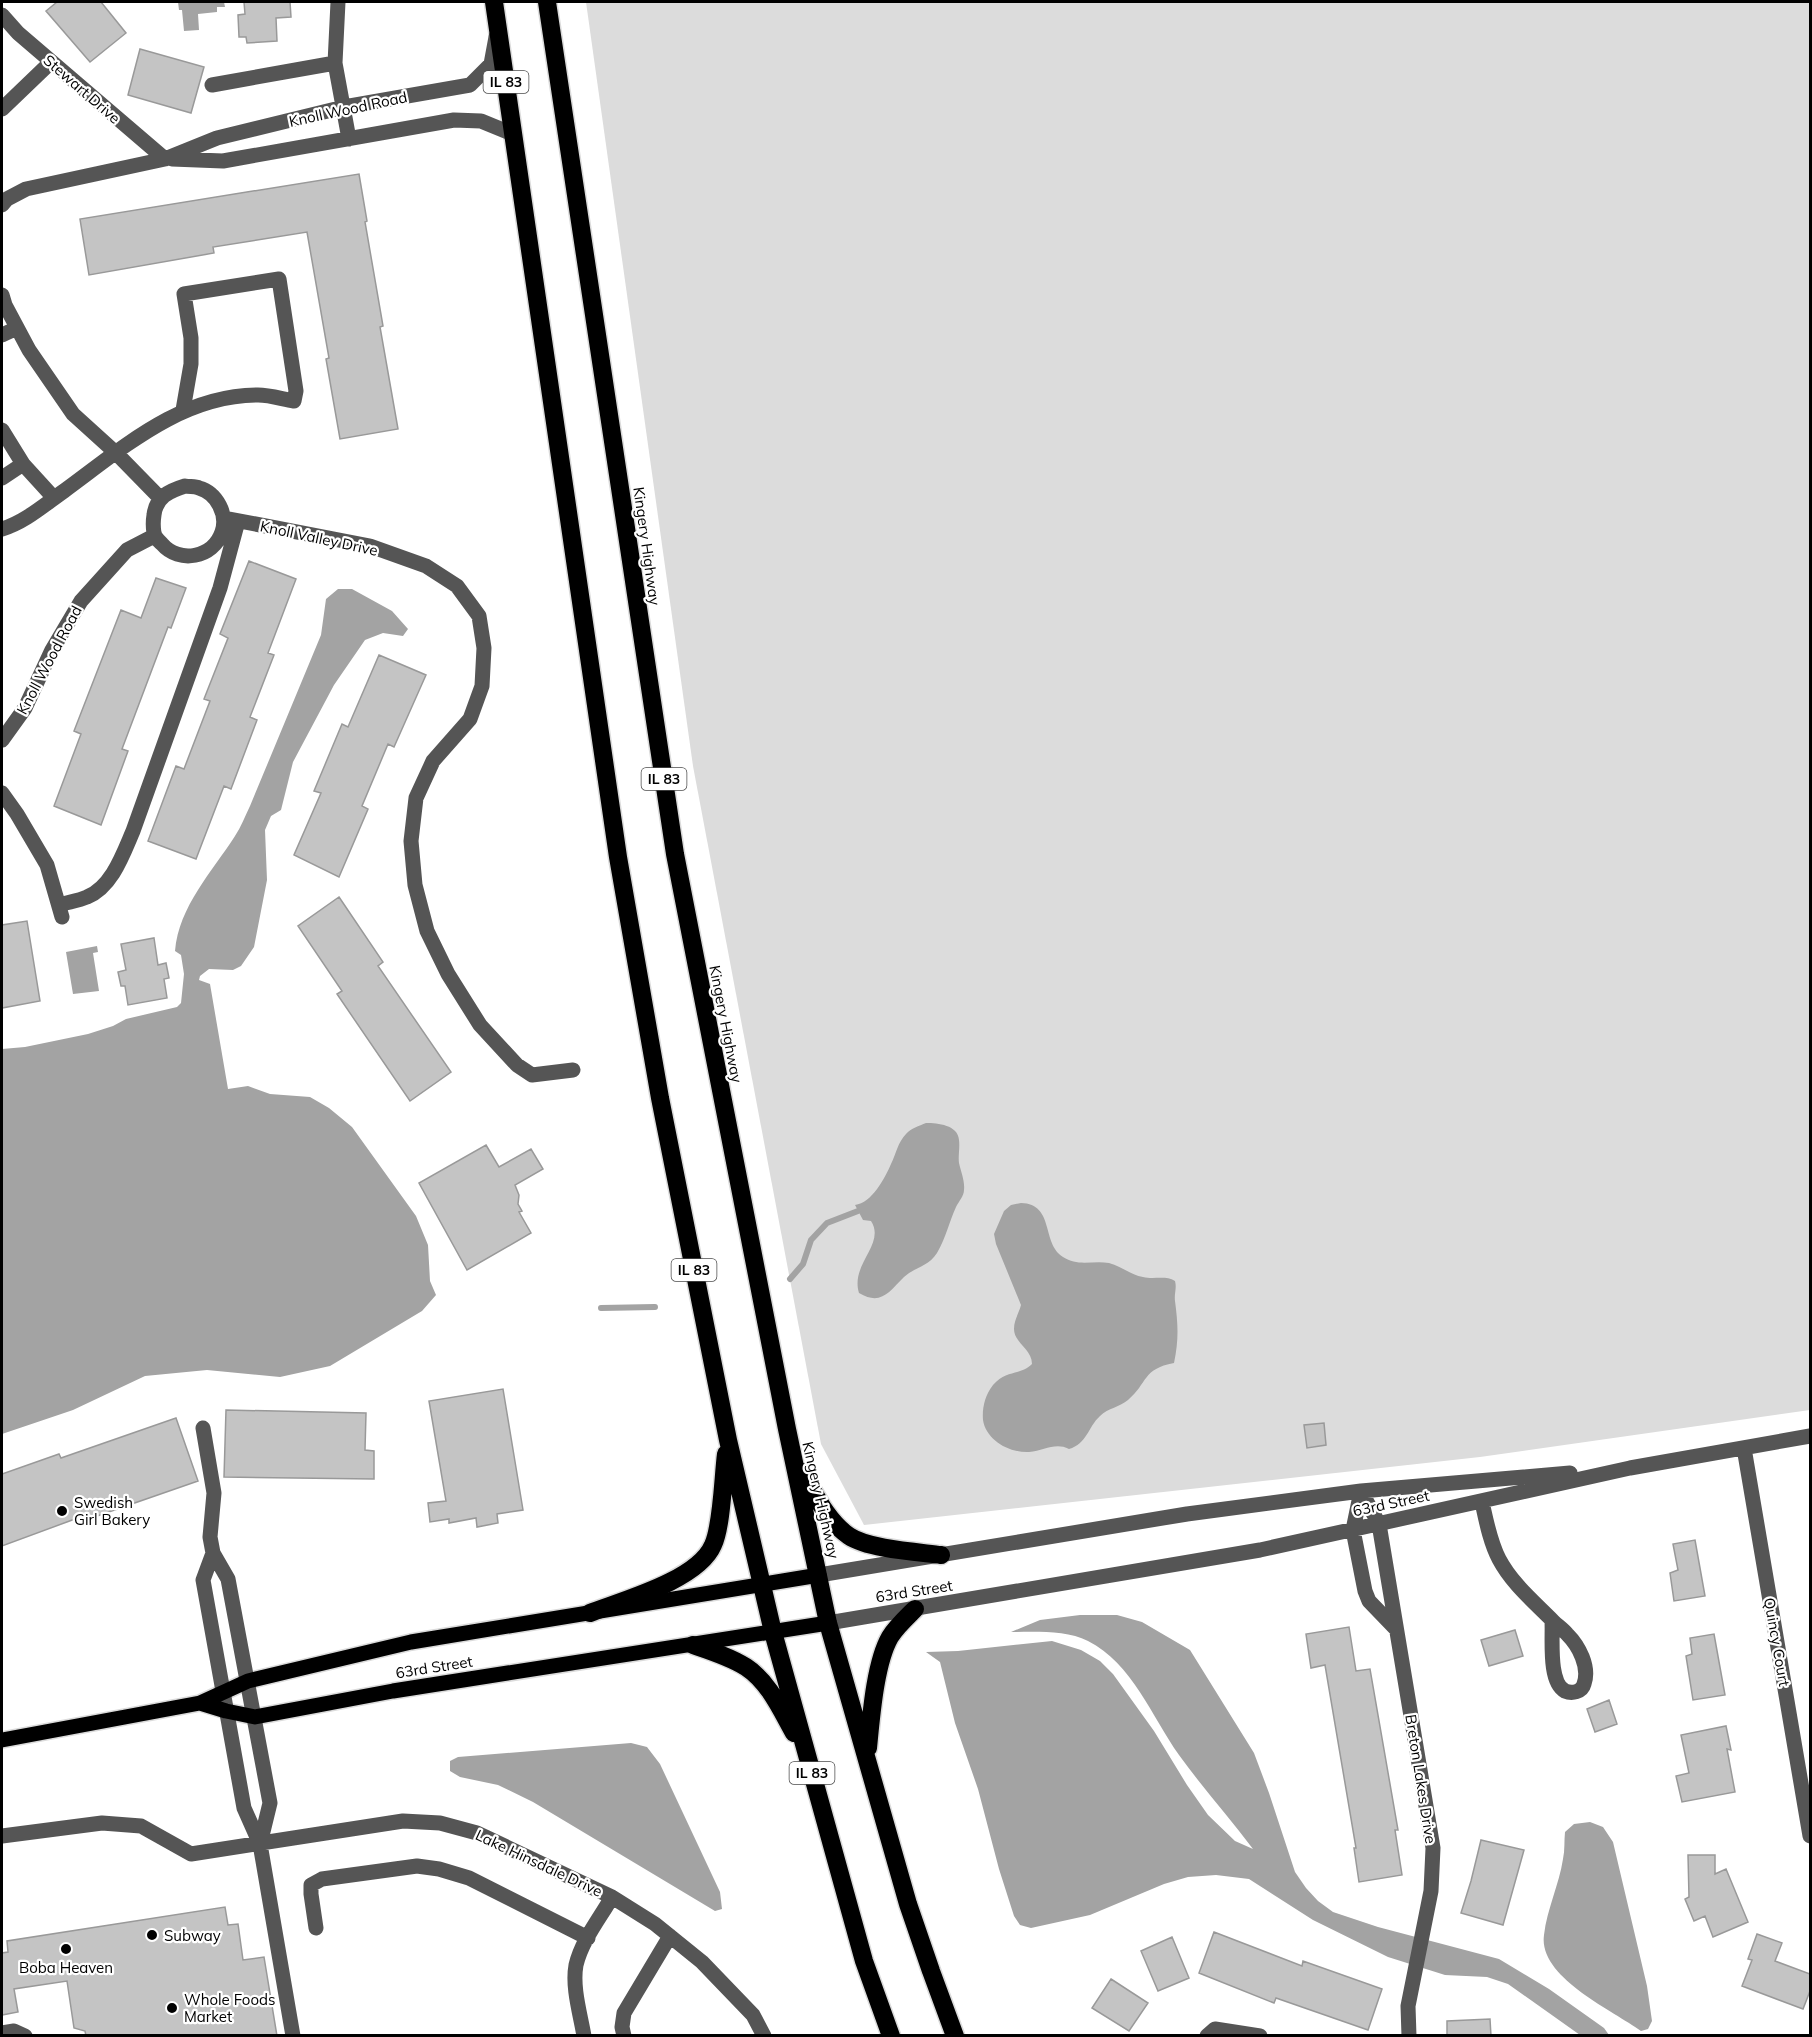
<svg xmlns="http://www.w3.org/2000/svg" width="1812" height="2037" font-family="Mulish,sans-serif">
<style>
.green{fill:#dcdcdc}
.water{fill:#a3a3a3}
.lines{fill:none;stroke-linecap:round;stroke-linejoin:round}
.stream{stroke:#a3a3a3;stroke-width:6}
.building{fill:#c4c4c4;stroke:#999;stroke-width:1.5}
.major-casing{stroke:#dbdbdb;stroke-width:18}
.highway-casing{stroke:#dbdbdb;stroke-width:21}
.minor{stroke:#555;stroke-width:15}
.major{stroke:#000;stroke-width:15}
.highway{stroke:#000;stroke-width:18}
.poi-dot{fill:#000;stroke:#fff;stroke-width:2}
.labels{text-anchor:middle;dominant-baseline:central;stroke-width:4.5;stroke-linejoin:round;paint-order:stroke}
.shield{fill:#fff;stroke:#4c4c4c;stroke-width:1.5}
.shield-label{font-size:14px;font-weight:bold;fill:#000}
.street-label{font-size:15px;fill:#000;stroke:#fff}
.poi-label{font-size:15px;fill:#000;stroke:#fff;text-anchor:start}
</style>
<rect width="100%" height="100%" fill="#fff"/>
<!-- green -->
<path class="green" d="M586,2H1810V1410L1480,1457L864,1525L821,1444L693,766Z"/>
<!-- water -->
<path class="water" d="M178,2H224L225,7H217V12L198,14L199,30L184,31L182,10H179Z
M338,589H352L392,611L408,629L403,636L383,633L365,640L334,685L293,762L281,810L271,816L265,830L267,880L254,947L241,966L233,970L209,969L200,976L199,980L210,984L228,1089L248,1086L270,1094L310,1097L329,1108L352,1127L416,1216L428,1245L430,1281L436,1295L422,1311L330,1366L280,1377L207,1370L145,1376L73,1410L2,1434V1049L25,1047L88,1034L113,1026L126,1019L177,1007L181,1003L184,974L181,955L175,951C179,906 212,872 235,836C241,827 245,816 250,806L321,635L326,599Z
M97,946L98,952L93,953L99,991L73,994L66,952Z
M926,1123C938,1123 958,1125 959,1140C960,1148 958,1156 959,1163C961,1172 965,1181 964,1190C964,1196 959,1201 956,1207C949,1222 946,1238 937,1253C928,1267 915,1267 904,1277C889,1292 881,1306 859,1293C850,1264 886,1244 871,1221L863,1220L855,1205C872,1203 885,1178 891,1164C896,1154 898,1142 906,1134C911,1128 919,1126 926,1123Z
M1021,1203C1055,1204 1041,1243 1063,1257C1078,1267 1093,1260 1109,1263C1121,1266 1131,1275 1143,1277C1154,1280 1165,1275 1175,1281C1177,1288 1174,1294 1175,1301C1178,1324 1179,1339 1174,1363C1142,1369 1148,1383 1128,1400C1120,1407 1108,1408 1100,1416C1088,1427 1087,1444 1069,1449C1055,1442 1044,1451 1029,1452C1009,1453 986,1440 983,1420C982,1408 985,1395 993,1385C1007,1369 1020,1376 1032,1364C1032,1349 1014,1343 1014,1329C1014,1320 1019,1313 1021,1305L996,1244L994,1234L1004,1211L1011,1205Z
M1080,1615H1117L1142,1622L1190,1650L1254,1753L1269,1793L1295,1872L1306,1888L1318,1901L1333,1912L1378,1927L1499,1959L1549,1989L1604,2028L1609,2035H1580L1508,1984L1487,1977L1445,1975L1388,1957L1313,1920L1249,1879L1216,1875L1188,1877L1164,1884L1090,1915L1031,1928L1020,1925L1014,1916L999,1869L978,1789L955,1723L940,1662L926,1652L958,1651L1052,1641L1081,1650L1100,1661L1113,1674L1154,1731L1187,1785L1208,1815L1235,1841L1253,1849C1229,1817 1202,1787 1179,1755C1152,1717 1132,1663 1088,1641C1066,1630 1036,1632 1011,1632L1040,1620Z
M631,1743L647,1747L660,1764L720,1892L722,1909L715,1911L533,1802L498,1785L460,1777L450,1771V1761L458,1757Z
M1590,1822L1603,1827L1613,1842L1647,1986L1652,2021L1648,2029L1641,2031C1612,2010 1538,1977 1544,1935C1547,1909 1559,1885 1563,1859C1565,1850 1564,1841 1565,1832L1574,1824Z"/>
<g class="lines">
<!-- stream -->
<path class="stream" d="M790,1279L803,1264L811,1240L827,1223L858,1211
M601,1308L655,1307"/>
</g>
<!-- building -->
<path class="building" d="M57,2H101L126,33L90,62L46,11Z
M244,2H290L291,17L276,18L277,41L247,43L246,37H239L238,15L245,14Z
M140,49L204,67L191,113L128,95Z
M359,174L367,221L365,222L383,326L380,327L398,429L340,439L326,359L329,358L307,232L213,247L214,253L89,275L80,219Z
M249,561L296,579L268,653L274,655L250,717L257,720L231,789L224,786L196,859L148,841L176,766L184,769L210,701L204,699L228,638L220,634Z
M156,578L186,588L171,628L168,627L122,749L128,751L101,825L54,806L81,734L74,731L121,610L141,618Z
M379,655L426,675L394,747L388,744L362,806L368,809L339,877L294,855L321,793L314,791L342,724L348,727Z
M339,897L383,962L378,966L451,1072L410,1101L337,994L342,991L298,926Z
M27,921L40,1001L2,1008V925Z
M154,938L158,965L166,963L169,978L164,979L167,998L128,1005L125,986H121L118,972L126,970L121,944Z
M486,1145L499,1167L531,1149L543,1169L515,1185L519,1195L518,1204L522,1211L519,1212L531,1233L467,1270L419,1183Z
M503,1389L523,1510L497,1514L498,1523L477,1527L476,1518L449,1523V1519L430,1522L428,1503L446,1501L429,1401Z
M226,1410L366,1413L365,1450L374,1451V1479L224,1477Z
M176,1418L198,1481L77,1523L75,1519L2,1546V1474L59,1454L61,1458Z
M1324,1423L1326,1445L1307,1448L1304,1425Z
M1695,1540L1705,1596L1674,1601L1670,1573L1678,1570L1673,1544Z
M1349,1627L1356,1671L1370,1669L1398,1830H1395L1402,1875L1359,1882L1354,1848H1356L1325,1665L1311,1668L1306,1634Z
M1515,1630L1523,1656L1489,1666L1481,1640Z
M1714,1634L1725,1695L1693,1700L1686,1656L1692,1654L1690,1638Z
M1609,1700L1617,1724L1595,1732L1587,1709Z
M1726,1726L1731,1750L1727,1749L1735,1792L1682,1802L1676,1776L1689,1773L1681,1735Z
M1481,1840L1524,1850L1503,1925L1461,1913L1471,1881Z
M1688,1855H1715V1874L1726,1869L1748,1922L1713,1937L1705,1916L1694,1921L1685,1899L1689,1897Z
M225,1907L228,1925L238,1924L243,1960L264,1957L277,2036H86L85,2031L74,2028L67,1981L14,1989L18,2012L2,2015V1953L8,1952L7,1941Z
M1214,1932L1302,1966L1303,1961L1382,1989L1368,2030L1276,1998L1274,2003L1199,1973Z
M1757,1934L1782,1943L1775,1961L1810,1974V1991L1803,2009L1742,1986L1752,1960L1748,1959Z
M1172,1937L1189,1978L1158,1991L1141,1951Z
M1111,1979L1148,2003L1129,2031L1092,2008Z
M1490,2019L1491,2036H1447V2021Z"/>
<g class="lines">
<defs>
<path id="major" d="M200,1703L226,1711L255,1717L393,1691L828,1623
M2,1740L200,1703L248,1681L411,1642L819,1575"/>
<path id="highway" d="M494,2L618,857L660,1098L728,1440L773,1632L864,1961L891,2036
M547,2L675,854L787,1429L828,1623L908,1904L931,1971L955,2036
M802,1472C815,1494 827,1521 849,1536C868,1549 918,1552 941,1555
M590,1613C624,1600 698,1580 713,1545C722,1526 723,1477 726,1454
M693,1645C711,1651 730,1657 746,1667C769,1682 781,1710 794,1733
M868,1748C871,1718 875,1663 890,1637C896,1627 907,1617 915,1609"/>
</defs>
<!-- major casing -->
<use href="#major" class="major-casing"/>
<!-- highway casing -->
<use href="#highway" class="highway-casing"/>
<!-- minor -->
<path class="minor" d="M338,2L335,63L349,139
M2,15L18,33L165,159
M212,85L335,63
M2,109L51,62
M172,159L223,161L454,120L481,121L513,134
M2,205L7,199L26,189L165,159L217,138L344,107L470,85L491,64L496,37
M2,295L5,305L29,350L73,414L116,453L160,498
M2,335L17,328
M2,430L23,464
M2,478L23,464L54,498
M185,486C190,487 195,486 199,488C217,493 228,515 222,532C213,558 179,564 162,544C159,541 155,538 154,533C153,527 153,521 154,515C156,497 169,491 185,486Z
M224,518L370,546L426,566L457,586L479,616L484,648L482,686L470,719L433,761L416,798L411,841L415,885L427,931L448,974L480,1025L517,1065L532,1075L573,1070
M2,529C25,522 44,505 64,491C123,448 181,395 258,395C270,395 282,399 294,401L296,391L279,279L184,294L191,338V364L183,410
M2,740L25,708L52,650L81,601L127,550L154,536
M2,793L17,814L47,865L62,917
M59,905C68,902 78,901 87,897C112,887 123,854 133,831L220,588L238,521
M203,1428L214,1493L210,1537L213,1553L228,1579L270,1803L260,1844
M1744,1448L1810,1836
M1361,1491L1379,1524L1433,1848L1431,1891L1408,2006L1409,2036
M1361,1491L1353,1530L1365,1591L1369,1601L1396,1629
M1482,1502C1486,1520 1490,1542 1499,1559C1511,1582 1532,1600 1550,1618C1555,1624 1562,1628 1567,1634C1579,1646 1590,1667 1584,1684C1582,1692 1572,1694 1565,1691C1548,1682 1553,1638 1552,1621
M213,1553L203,1580L244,1808L260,1844L293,2036
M819,1575L1187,1514L1361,1491L1570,1473
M828,1623L1260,1550L1630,1468L1810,1436
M2,1836L102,1823L141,1826L191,1854L403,1821L440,1823L477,1833L612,1897L655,1924L702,1962L753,2015L764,2036
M316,1928L311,1894V1885L322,1879L417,1866L439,1869L469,1878L588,1938
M2,2033L14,2031L25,2036
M584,2036C580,2013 572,1987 576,1965C582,1940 600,1918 612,1897
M624,2036L622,2027L624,2013L670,1936
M1207,2036L1215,2029L1260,2036"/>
<!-- major -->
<use href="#major" class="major"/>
<!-- highway -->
<use href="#highway" class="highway"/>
</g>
<!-- markers -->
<g class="poi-dot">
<circle cx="62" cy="1511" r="6"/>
<circle cx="152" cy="1935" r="6"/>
<circle cx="66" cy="1949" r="6"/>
<circle cx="172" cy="2008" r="6"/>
</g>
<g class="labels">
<!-- shield labels -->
<g class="shield">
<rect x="483.5" y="71" width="45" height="22" rx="4.5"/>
<rect x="641.5" y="768" width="45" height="22" rx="4.5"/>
<rect x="671.5" y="1259" width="45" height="22" rx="4.5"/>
<rect x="789.5" y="1762" width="45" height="22" rx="4.5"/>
</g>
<g class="shield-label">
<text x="506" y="82">IL 83</text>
<text x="664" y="779">IL 83</text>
<text x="694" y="1270">IL 83</text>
<text x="812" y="1773">IL 83</text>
</g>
<!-- street labels -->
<g class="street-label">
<text transform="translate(82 89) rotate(41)">Stewart Drive</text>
<text transform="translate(348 109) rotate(-12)">Knoll Wood Road</text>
<text transform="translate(319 538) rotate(12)">Knoll Valley Drive</text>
<text transform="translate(647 546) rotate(82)">Kingery Highway</text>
<text transform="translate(49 660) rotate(-62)">Knoll Wood Road</text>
<text transform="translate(726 1024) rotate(79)">Kingery Highway</text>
<text transform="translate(821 1500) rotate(77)">Kingery Highway</text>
<text transform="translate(1391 1503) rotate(-12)">63rd Street</text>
<text transform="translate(914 1591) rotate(-9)">63rd Street</text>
<text transform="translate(1777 1642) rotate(80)">Quincy Court</text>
<text transform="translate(434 1667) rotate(-9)">63rd Street</text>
<text transform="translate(1421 1779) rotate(81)">Breton Lakes Drive</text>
<text transform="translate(539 1863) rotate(25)">Lake Hinsdale Drive</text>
</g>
<!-- poi labels -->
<g class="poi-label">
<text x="74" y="1502">Swedish<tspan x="74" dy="17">Girl Bakery</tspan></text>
<text x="164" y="1935">Subway</text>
<text x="66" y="1967" text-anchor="middle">Boba Heaven</text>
<text x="184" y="1999">Whole Foods<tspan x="184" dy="17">Market</tspan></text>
</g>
</g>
<!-- border -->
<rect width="1812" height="2037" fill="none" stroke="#000000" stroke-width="6"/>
</svg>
